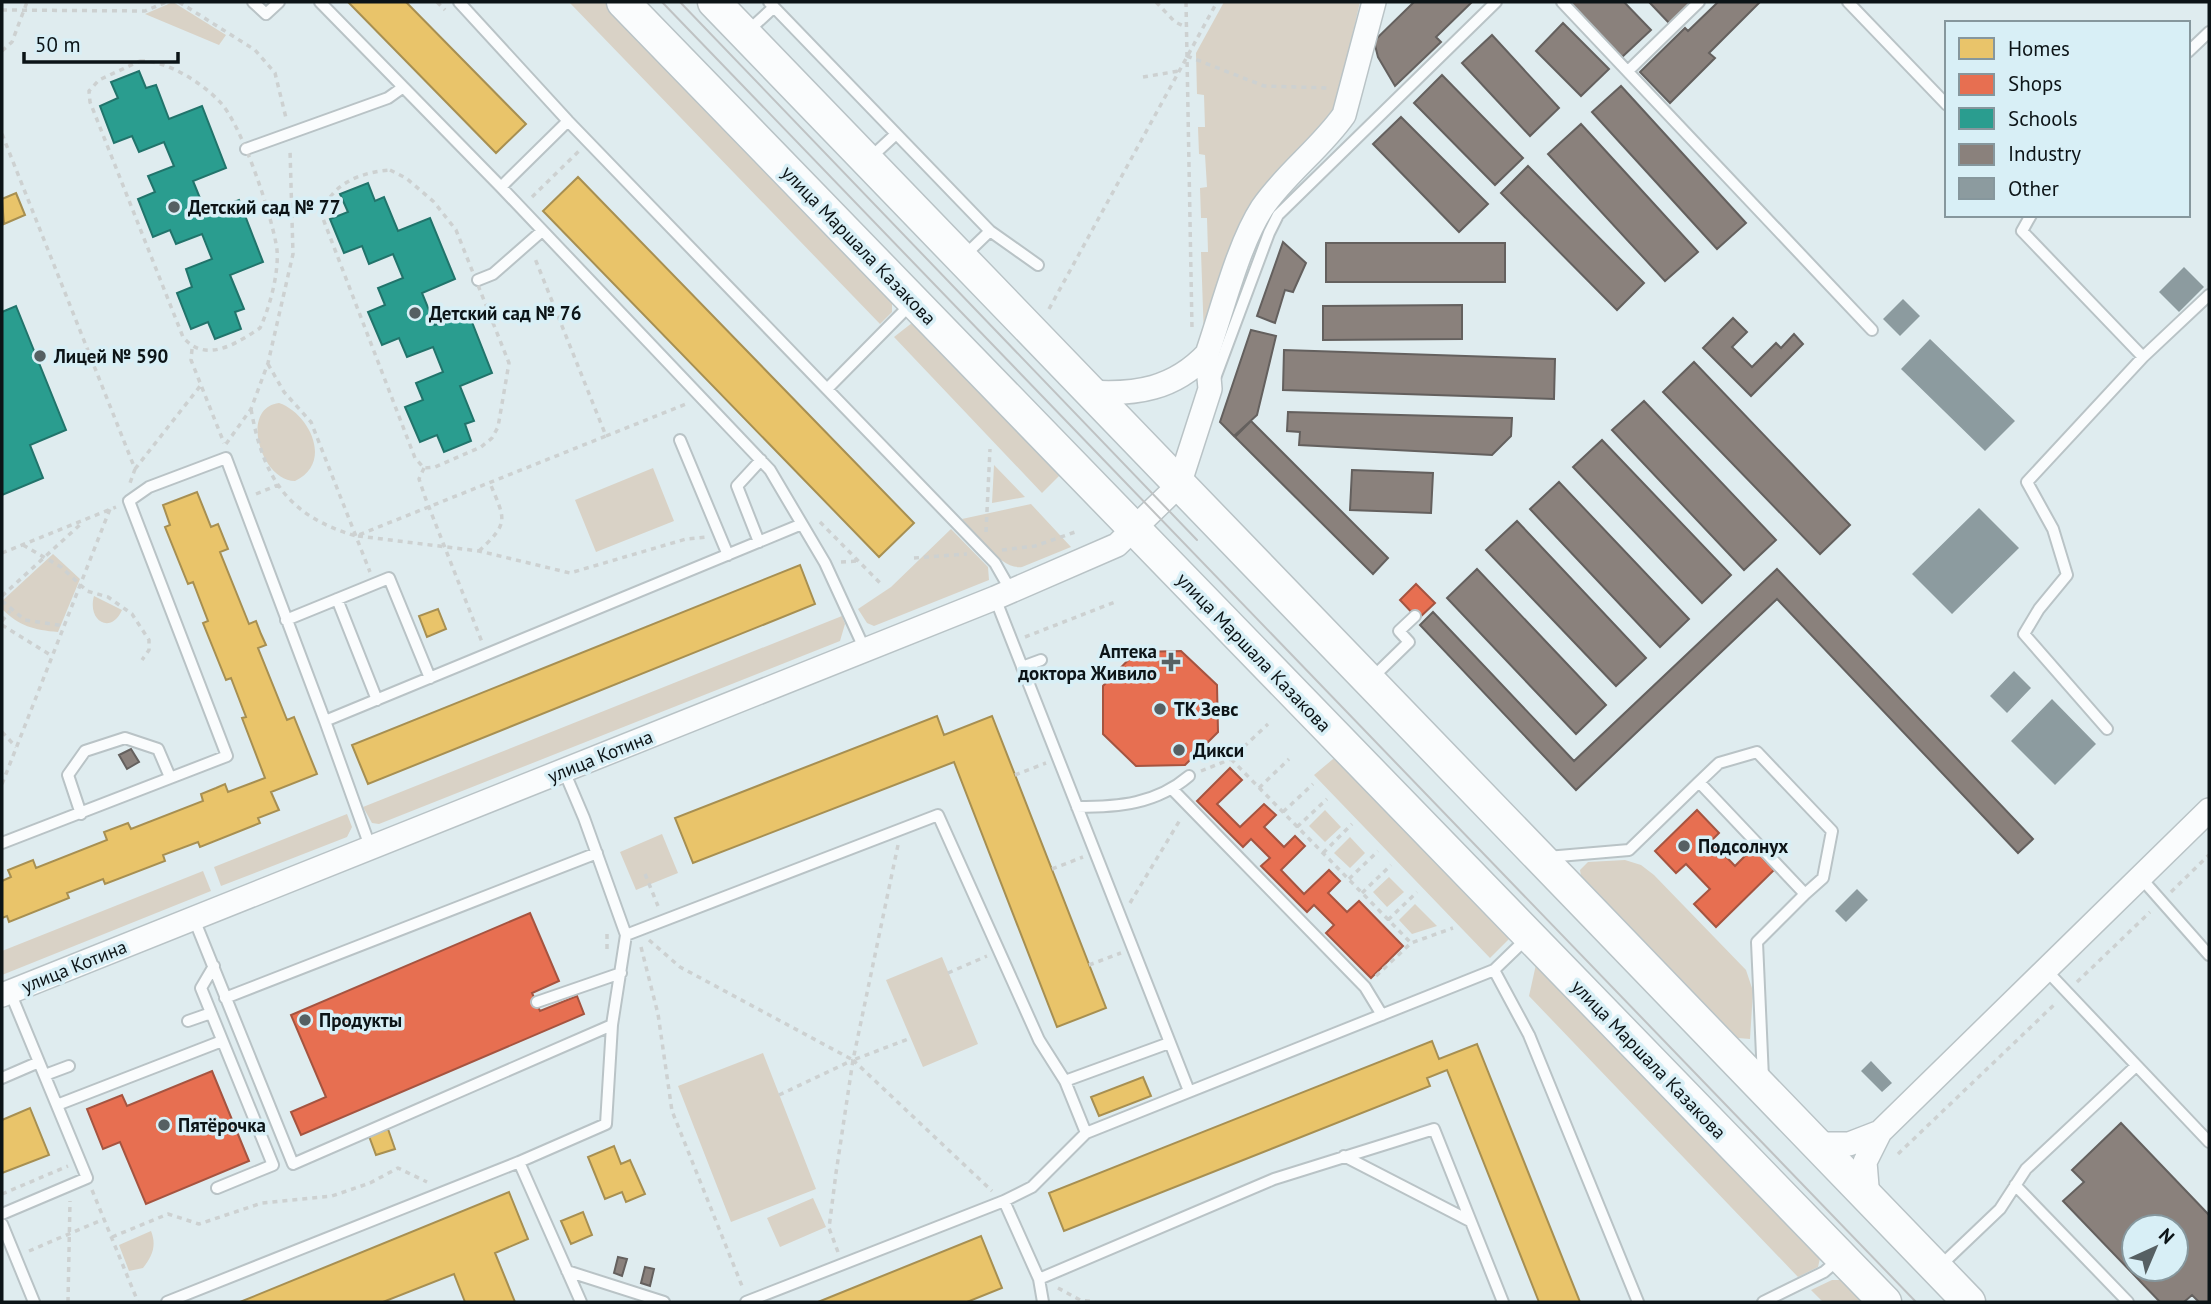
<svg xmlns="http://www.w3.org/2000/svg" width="2211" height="1304" font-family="'PT Sans',sans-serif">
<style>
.green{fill:#d9d2c6}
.homes{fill:#e9c46a;stroke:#a78f51;stroke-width:2}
.shops{fill:#e76f51;stroke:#a55440;stroke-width:2}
.schools{fill:#2a9d8f;stroke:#21746b;stroke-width:2}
.industry{fill:#8a817c;stroke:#64605e;stroke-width:2;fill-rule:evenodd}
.building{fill:#8c9b9f}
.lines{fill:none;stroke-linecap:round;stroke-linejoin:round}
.service-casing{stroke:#b9c3c6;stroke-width:14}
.minor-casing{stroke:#b9c3c6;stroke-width:26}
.secondary-casing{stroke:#b9c3c6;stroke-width:35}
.path{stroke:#cdd1d1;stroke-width:3.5;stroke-dasharray:5 5;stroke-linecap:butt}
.service{stroke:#fafcfd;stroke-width:10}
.minor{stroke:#fafcfd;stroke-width:23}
.secondary{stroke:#fafcfd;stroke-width:32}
.tram{stroke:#bfc2c3;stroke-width:2}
.poi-dot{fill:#566063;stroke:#d8eff6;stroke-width:2.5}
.labels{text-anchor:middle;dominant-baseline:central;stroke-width:7;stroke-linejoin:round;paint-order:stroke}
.poi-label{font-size:19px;font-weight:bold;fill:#0c1417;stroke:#d8eff6;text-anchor:start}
.street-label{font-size:19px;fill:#0c1417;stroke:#d8eff6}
</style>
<rect width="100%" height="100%" fill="#dfecef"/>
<!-- green -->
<path class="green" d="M173,2L226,35L219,45L145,14Z
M569,2H611L892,294V312L880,324Z
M1224,2H1360L1334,113L1272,182L1204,338L1201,252H1208L1207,218H1201L1200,188L1207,187L1205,155L1199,154L1198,127H1205L1204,95L1197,94L1196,53Z
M917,319L1064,471L1042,493L894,337Z
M279,403C309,413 334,463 295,481C261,481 239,408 279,403Z
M994,465L1025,497L992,503Z
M653,468L674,521L596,552L575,500Z
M1031,504L1071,547L1022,567C1000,570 976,533 962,519Z
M951,529L988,567L989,580L874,626L867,623L858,609L891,587Z
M53,554L80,579L58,632C34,630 19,626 2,609V601Z
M94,596L122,610C111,635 87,621 94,596Z
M842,616L845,624L840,641L379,824L372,823L363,807Z
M1339,754L1513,935L1490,958L1314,775Z
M1325,810L1341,827L1325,842L1309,826Z
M347,814L352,827L347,837L221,886L214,867Z
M662,834L678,873L636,890L620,852Z
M1350,837L1365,853L1350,868L1334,853Z
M1625,860L1641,865L1654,875L1746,970L1753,991L1750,1039L1738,1038L1581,876L1580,870L1588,862Z
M203,871L211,891L2,975V951Z
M1389,877L1404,892L1387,907L1373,892Z
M1415,904L1437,926L1412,934L1399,920Z
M942,957L978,1044L923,1067L886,980Z
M1537,960L1821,1254L1818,1267L1798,1277L1529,996Z
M763,1053L816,1189L731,1222L678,1086Z
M813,1198L826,1227L780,1247L767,1218Z
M151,1231C157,1246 152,1256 143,1268L129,1271L119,1245Z
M1832,1280H1846L1868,1302H1823L1811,1290Z"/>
<!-- homes -->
<path class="homes" d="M348,2H406L526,124L496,153Z
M578,177L914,523L879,557L543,211Z
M16,193L25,215L4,224L2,199Z
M197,492L211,527L218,524L228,549L220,552L249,624L256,621L261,634L266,645L258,648L287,720L294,717L317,774L271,792L279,810L258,818L260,823L200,847L198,842L163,855L165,861L105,884L103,879L67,893L69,898L9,922L7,916L2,918V881L11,877L8,870L33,860L36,868L107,840L104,832L128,823L131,829L203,801L201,794L216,788L225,784L228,792L265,778L242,718L246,717L231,678L226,680L203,623L208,621L193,582L188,584L165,527L170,525L163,505Z
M800,565L815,604L368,784L352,745Z
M438,609L446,629L427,637L419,616Z
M937,716L944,735L992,716L1106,1008L1057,1027L954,762L693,863L675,818Z
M1432,1041L1439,1059L1477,1044L1580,1302H1539L1447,1070L1427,1078L1430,1086L1064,1231L1049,1193Z
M1143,1077L1151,1096L1099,1116L1091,1097Z
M30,1108L49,1155L2,1173V1120Z
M388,1129L395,1149L376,1155L369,1136Z
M614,1146L621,1164L630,1160L645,1194L626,1202L622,1192L605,1199L588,1157Z
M509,1192L528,1239L495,1253L515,1302H465L454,1274L383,1302H240Z
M583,1212L592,1235L571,1244L561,1221Z
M981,1236L1002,1288L967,1302H818Z"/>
<!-- shops -->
<path class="shops" d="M1416,584L1435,603L1418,619L1400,600Z
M1181,651L1217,685L1218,732L1185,765L1136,766L1103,734V686L1136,652Z
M1230,768L1242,780L1217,804L1240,827L1264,804L1276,815L1264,827L1284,847L1295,836L1305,846L1281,870L1304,894L1329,870L1340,881L1328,893L1347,912L1359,901L1403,946L1371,978L1326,933L1334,925L1314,905L1307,912L1261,866L1270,858L1251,839L1243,847L1197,801Z
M1697,810L1719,833L1711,841L1735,866L1753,848L1774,870L1716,927L1694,904L1710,889L1686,864L1676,873L1655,851Z
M530,913L559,981L532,993L540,1011L577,996L584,1014L301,1135L291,1112L326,1097L291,1015Z
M212,1071L249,1161L146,1204L120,1142L103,1149L87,1109L122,1095L127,1106Z"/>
<!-- schools -->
<path class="schools" d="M139,71L146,88L156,85L169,119L202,106L226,168L193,181L206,213L239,200L263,262L230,275L244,309L235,312L241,329L215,339L208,322L191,329L177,293L192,287L186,269L212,259L202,234L176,244L170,230L153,237L138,199L155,192L148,176L174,166L164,142L139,152L132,136L114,143L100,106L118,98L111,82Z
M368,183L375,201L384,197L398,231L430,218L455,279L422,293L435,325L468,312L492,373L460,386L474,421L465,424L471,441L444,452L437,435L420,442L405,407L423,400L416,383L443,372L433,347L407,357L399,338L382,345L368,312L385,305L378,288L403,278L393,254L369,264L362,246L344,253L330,219L348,212L340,194Z
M16,306L66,430L30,445L43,478L2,495V312Z"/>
<!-- industry -->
<path class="industry" d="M1414,2H1472L1436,37L1441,42L1395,86L1378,57L1374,41Z
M1569,2H1624L1651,30L1622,57Z
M1649,2H1693L1670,24Z
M1718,2H1760L1709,53L1715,58L1670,103L1640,72L1685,28L1688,31Z
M1563,23L1609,69L1581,96L1536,51Z
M1492,35L1559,108L1530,136L1462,63Z
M1442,75L1523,158L1495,185L1414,103Z
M1621,86L1746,223L1717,249L1592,112Z
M1401,117L1488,204L1459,232L1373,144Z
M1581,124L1698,252L1665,281L1548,154Z
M1528,166L1644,283L1617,310L1501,193Z
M1283,242L1306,263L1293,292L1285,290L1275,323L1257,316Z
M1326,243H1505V282H1326Z
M1462,305V339L1323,340V306Z
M1733,318L1747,332L1732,347L1752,367L1776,343L1781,348L1794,334L1803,344L1751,396L1703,348Z
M1251,330L1276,336L1257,415L1234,436L1220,422Z
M1284,350L1555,359L1554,399L1283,390Z
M1694,362L1850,525L1820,554L1663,392Z
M1644,401L1776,540L1744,570L1612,430Z
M1288,412L1512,418L1511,436L1492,455L1299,445L1300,432L1287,431Z
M1251,421L1388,558L1373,574L1235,437Z
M1602,440L1731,575L1702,603L1573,467Z
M1352,470L1433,473L1431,513L1350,510Z
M1559,482L1689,619L1660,647L1530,509Z
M1517,521L1646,658L1616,686L1486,550Z
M1477,569L1606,705L1576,734L1447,598Z
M1777,569L2033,839L2018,853L1777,599L1576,790L1420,625L1433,612L1574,761Z
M131,749L139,762L127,769L119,755Z
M2121,1123L2209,1215V1302H2199L2192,1295L2184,1302H2160L2063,1201L2084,1182L2072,1170ZM2134,1227H2176V1269H2134Z
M618,1257L627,1259L622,1276L614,1273Z
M645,1267L654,1269L650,1286L641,1283Z"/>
<!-- building -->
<path class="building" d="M2184,267L2204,287L2179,312L2159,292Z
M1903,299L1920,316L1900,336L1883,319Z
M1930,339L2015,421L1985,451L1901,369Z
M1979,508L2019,548L1952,614L1912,574Z
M2014,671L2031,688L2007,713L1990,696Z
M2052,699L2096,744L2055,785L2011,741Z
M1857,889L1868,900L1846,922L1835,911Z
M1871,1061L1892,1083L1882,1092L1861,1071Z"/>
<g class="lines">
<defs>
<path id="service" d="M253,2L266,14L279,2
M320,2L501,187L770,470L825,563L865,650
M459,2L568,121L995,563L1011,591
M769,2L990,231L1038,265
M1562,2L1872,330
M1848,2L1947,105
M747,32L774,7
M2188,52L2209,32
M1628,71L1699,2
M246,149L388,98L402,88
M869,159L896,134
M501,187L568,121
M2031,215L2022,231L2143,357L2027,482L2053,529L2067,575L2039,609L2024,634L2107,729
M963,257L990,231
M478,280L493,274L542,231
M2143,357L2209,295
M1215,378L1269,233L1278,215L1496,2
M827,389L911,304
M680,440L728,555
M759,542L737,486L761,460
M995,598L1189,1091
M337,599L377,700
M286,620L389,578L430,678
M1022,667L1041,660
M1370,680L1409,642L1399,631L1415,616
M325,721L371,849
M1699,782L1719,763L1757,752L1832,831L1823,878L1805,894
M1173,790L1365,987L1382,1015
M1077,807C1119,807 1156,804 1189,776
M81,814L68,775L85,751L125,738L158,749L170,777
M2,843L227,756L129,501L149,487L226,458L325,721L802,524
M1547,857L1629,850L1699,782L1805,894L1757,942L1763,1078
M2141,878L2209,955
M194,919L293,1164L612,1025L626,935L584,818L564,771
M626,935L938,815L1039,1040L1065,1081L1086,1133
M214,966L201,988L273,1165L217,1188
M1494,970L1529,1035L1638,1302
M2046,970L2209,1142
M225,998L597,853
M537,1002L621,973
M188,1021L211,1013
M45,1075L69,1066
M2,1078L39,1062
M1065,1081L1169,1043
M57,1105L222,1041
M1344,1156L1470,1221
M519,1162L606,1124L612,1025
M2015,1185L2128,1302
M1004,1201L1039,1279
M2,1214L87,1178L10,992
M2,1224L34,1302
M1938,1268L2000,1209L2026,1169L2136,1066
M567,1271L664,1302
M167,1302L519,1162L581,1302
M746,1302L1004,1201L1032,1187L1086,1133L1494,970L1527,938
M1043,1302L1039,1279L1274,1179L1434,1129L1503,1302
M1763,1302L1824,1272L1839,1259"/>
<path id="minor" d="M1090,392C1136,395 1174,389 1207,354C1222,311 1238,245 1262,208C1285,174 1320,149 1344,115L1374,2
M2,995L995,598L1117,545L1179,485L1210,389L1207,354
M1815,1144H1849L1880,1132
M1868,1199L1865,1162L1880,1132L2209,810"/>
<path id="secondary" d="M623,2L1885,1302
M714,2L1969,1302"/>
</defs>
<!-- service casing -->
<use href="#service" class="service-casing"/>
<!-- minor casing -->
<use href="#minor" class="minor-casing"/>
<!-- secondary casing -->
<use href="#secondary" class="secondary-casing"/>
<!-- path -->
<path class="path" d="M179,2L255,50L275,73L286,118
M437,2L445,10
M1156,2L1175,22L1186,27
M1186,2L1192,329
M2,10L145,11L166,2
M2,51L12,42L27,2
M1187,56L1264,86L1330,88
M140,61C166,60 201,82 219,101C241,122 273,218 277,250C279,272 270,307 260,328C236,344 205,364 183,337L90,102L89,91L99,80Z
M1143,77L1179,71
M2,134L135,469L130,483
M390,170L406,178L434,202L456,230L509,363L498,427L492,438L481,447L435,467L424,468L415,458L322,216C328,185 360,172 390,170Z
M532,197L579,151
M1049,309L1217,2
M192,349L191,360L224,443
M268,364L284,392L311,422L370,572
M251,409C263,477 287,516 356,536L606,436L534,256
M606,436L686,404
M226,444L251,409L268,363L293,254L290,150
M424,468L419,479L425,497L482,642
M135,469L201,385
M256,494L278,485
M820,522L883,586
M986,532L990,449
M358,536L479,551L570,573L686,539L706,537
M23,545L61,567L87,591L108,597L132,614L149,640V650L142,660
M1002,550L1035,546L1078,531
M479,551C510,522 505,520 490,483
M2,553L116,507
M914,558L967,554
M841,562L858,561
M2,596L83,522
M2,601L25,620L64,626
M2,621L10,611
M2,625L52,656
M1025,637L1115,602
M2,732L16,747
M1231,759L1411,943
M1201,771L1231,759L1268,724
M1015,775L1046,763
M2,784L110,509
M1259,788L1289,759
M1283,812L1313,784
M1297,827L1327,799
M1323,853L1352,824
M1052,869L1083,857
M645,874L658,906
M1349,879L1378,851
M2171,892L2209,855
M1362,893L1391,865
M1130,903L1180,820
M1388,920L1417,892
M649,940L680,967L853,1060L911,1038
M641,947L658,1014L672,1111L742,1286
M607,949V932
M1089,965L1121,953
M948,973L987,956
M1376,976L1411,943L1453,928
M2077,982L2150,912
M853,1060L992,1191
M779,1095L853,1060
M1898,1154L2057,1002
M92,1190L138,1302
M2,1194L68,1166
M112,1237L168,1214L199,1224L262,1203L332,1196L370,1183L398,1168L427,1182
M29,1251L104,1219
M838,1252L829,1228L836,1173L853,1060L898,845
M1058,1288L1080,1300L1095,1302
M68,1302L70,1201"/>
<!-- service -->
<use href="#service" class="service"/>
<!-- minor -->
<use href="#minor" class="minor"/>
<!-- secondary -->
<use href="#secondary" class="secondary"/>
<!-- tram -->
<path class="tram" d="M662,2L1916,1302
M680,2L1197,540"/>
</g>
<!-- markers -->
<g class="poi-dot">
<circle cx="174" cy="207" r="7"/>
<circle cx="415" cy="313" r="7"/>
<circle cx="40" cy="356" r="7"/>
<path d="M1167.5 651.5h7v7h7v7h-7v7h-7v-7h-7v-7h7z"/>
<circle cx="1160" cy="709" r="7"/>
<circle cx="1179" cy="750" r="7"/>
<circle cx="1684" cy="846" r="7"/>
<circle cx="305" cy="1020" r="7"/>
<circle cx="164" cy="1125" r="7"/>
</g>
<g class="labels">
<!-- poi labels -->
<g class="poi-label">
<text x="188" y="207">Детский сад № 77</text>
<text x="429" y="313">Детский сад № 76</text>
<text x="54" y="356">Лицей № 590</text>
<text x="1157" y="651" text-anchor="end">Аптека<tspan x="1157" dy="22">доктора Живило</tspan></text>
<text x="1174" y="709">ТК Зевс</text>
<text x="1193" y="750">Дикси</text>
<text x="1698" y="846">Подсолнух</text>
<text x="319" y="1020">Продукты</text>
<text x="178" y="1125">Пятёрочка</text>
</g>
<!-- street labels -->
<g class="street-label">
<text transform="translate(859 245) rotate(46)">улица Маршала Казакова</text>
<text transform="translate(1254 652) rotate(46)">улица Маршала Казакова</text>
<text transform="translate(600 756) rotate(-22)">улица Котина</text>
<text transform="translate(74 966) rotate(-22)">улица Котина</text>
<text transform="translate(1649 1059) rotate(46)">улица Маршала Казакова</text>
</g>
</g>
<!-- border -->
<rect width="2211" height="1304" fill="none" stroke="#0c1417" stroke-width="7"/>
<!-- legend -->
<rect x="1945" y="21" width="245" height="196" fill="#d8eff6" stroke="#86979d" stroke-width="2"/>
<rect x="1959" y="38" width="35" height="21" fill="#e9c46a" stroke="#86979d" stroke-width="2"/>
<text x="2008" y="56" font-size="21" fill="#0c1417">Homes</text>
<rect x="1959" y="74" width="35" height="21" fill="#e76f51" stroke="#86979d" stroke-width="2"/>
<text x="2008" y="91" font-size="21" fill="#0c1417">Shops</text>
<rect x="1959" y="108" width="35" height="21" fill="#2a9d8f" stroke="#86979d" stroke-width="2"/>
<text x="2008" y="126" font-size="21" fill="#0c1417">Schools</text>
<rect x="1959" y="144" width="35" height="21" fill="#8a817c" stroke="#86979d" stroke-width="2"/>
<text x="2008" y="161" font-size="21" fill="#0c1417">Industry</text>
<rect x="1959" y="178" width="35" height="21" fill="#8c9b9f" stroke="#86979d" stroke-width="2"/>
<text x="2008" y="196" font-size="21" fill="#0c1417">Other</text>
<!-- north arrow -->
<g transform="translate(2155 1248) rotate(44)"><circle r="33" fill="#d8eff6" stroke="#86979d" stroke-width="2"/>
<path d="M0-5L12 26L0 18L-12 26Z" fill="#566063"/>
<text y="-10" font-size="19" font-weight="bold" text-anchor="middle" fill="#0c1417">N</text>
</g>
<!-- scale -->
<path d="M24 52v10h154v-10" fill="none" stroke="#0c1417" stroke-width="3.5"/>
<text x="35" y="52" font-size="21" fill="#0c1417" stroke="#d8eff6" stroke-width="5" paint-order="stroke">50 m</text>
</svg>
